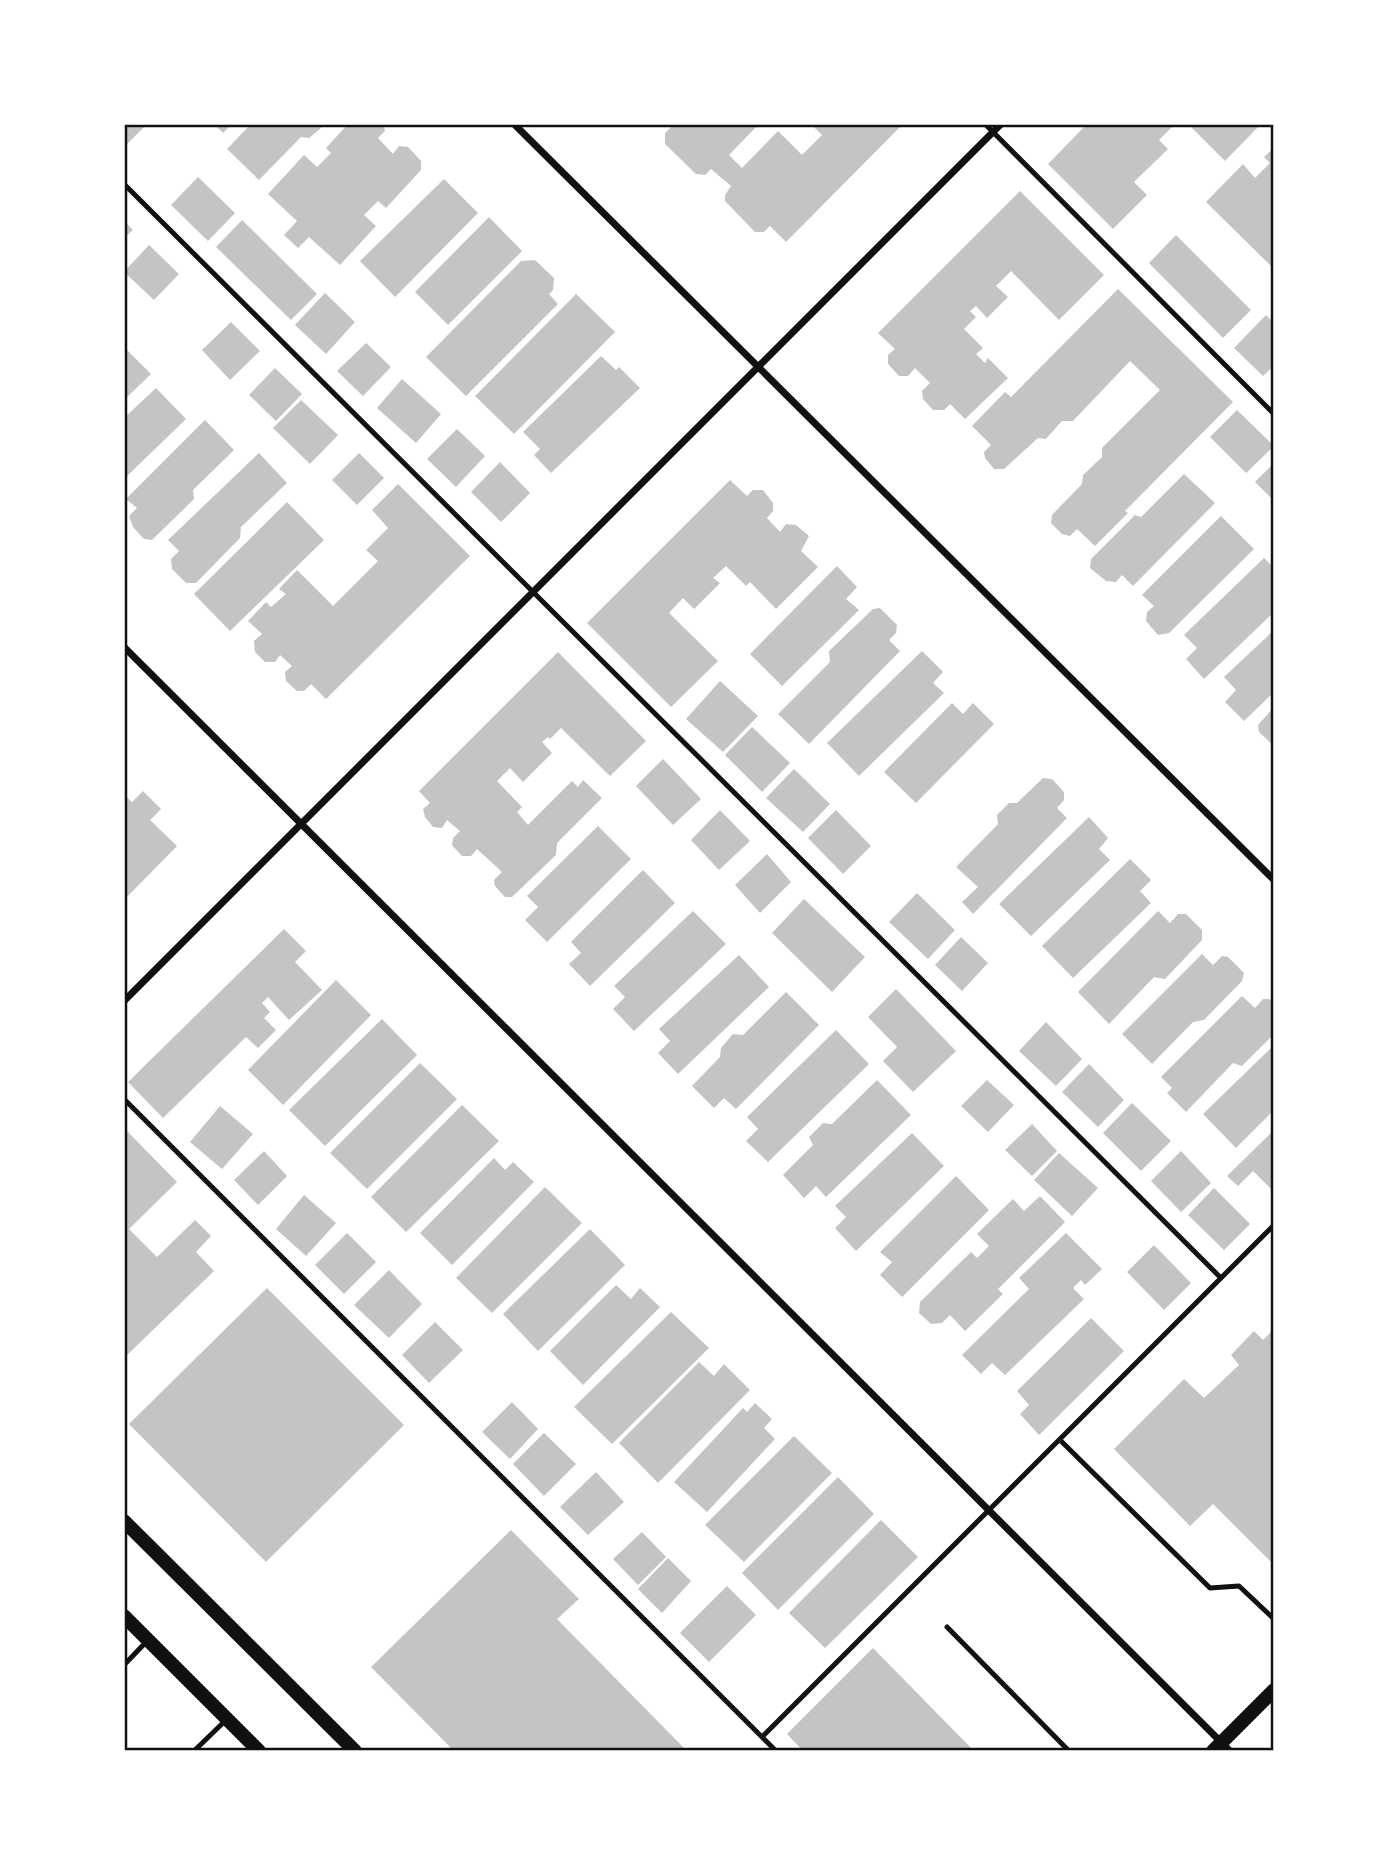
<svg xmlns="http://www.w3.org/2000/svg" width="1398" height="1875" font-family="Cabin,sans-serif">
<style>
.building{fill:#c4c4c4}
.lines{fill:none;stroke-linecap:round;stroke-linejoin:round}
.service{stroke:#111;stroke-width:5}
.minor{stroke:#111;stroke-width:7}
.secondary{stroke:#111;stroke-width:14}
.neatline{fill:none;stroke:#111;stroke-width:2.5}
</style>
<rect width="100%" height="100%" fill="#fff"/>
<!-- building -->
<path class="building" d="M124,124H147L124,147Z
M214,124H232L223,133Z
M251,124H321V128L309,138L301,137L259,180L227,149Z
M348,124H383L385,131L378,138L393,154L399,146L408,147L421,161V170L386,208L378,201L364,215L376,226L340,265L309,237L298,248L284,235L297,221L268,194L304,155L317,167L331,153L326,148Z
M674,124H759L729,155L742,168L778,131L802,155L822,135L811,124H903L786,242L770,226L764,232H755L725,201V195L731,186L711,169L705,175L696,174L665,144V133Z
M1087,124H1175L1159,140L1168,149L1134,182L1147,195L1113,229L1048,164Z
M1188,124H1261L1225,161Z
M1274,148V269L1206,202L1243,164L1255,178L1270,163L1264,157Z
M198,177L235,213L208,241L171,205Z
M444,179L478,213L395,297L360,261Z
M1020,191L1104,275L1059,320L1011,271L996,286L1008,297L987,318L976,306L970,311L976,317L964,329L983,348L976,354L985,363L988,358L1008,378L965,419L950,404L944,410H933L923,399L922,391L930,383L915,368L908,376H899L888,364V355L895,349L878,333Z
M489,217L522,251L448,325L415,292Z
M242,220L317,294L291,320L216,247Z
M124,221L133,230L124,238Z
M1176,235L1251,310L1223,338L1149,263Z
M149,245L179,274L154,300L124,272Z
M535,260L554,278L553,290L549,294L558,304L466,396L426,357L521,261Z
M1118,289L1233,402L1125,511L1128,513L1095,546L1077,529L1070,536L1062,534L1051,523L1052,515L1082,484L1083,475L1102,457V448L1160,390L1130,361L1073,421H1062L1046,439L1038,438L1004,469H994L985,458L984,452L991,445L972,426L1005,392L1011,397Z
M325,293L355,322L326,354L295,325Z
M576,294L615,332L514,434L475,396Z
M1266,315L1274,323V366L1263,376L1234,348Z
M231,322L260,351L230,380L202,350Z
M366,343L391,367L363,396L337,371Z
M124,347L151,374L124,400Z
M601,356L616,370L619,367L640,388L551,473L534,455L540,449L523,432Z
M275,368L302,394L276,421L249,395Z
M402,379L441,414L416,443L377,408Z
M156,388L186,419L124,479V418Z
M301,400L338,435L310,464L273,428Z
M1237,410L1274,446L1246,473L1210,437Z
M205,420L234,450L193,490L194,499L152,540L144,539L133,527L129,516L137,508L126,499Z
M457,429L485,456L456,487L427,459Z
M259,453L287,483L241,527L240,538L196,583H186L172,569L171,559L179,551L168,540Z
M359,453L384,478L357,505L332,480Z
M500,462L530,493L501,522L471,492Z
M1274,463V501L1255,482Z
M1184,474L1215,503L1133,586L1122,575L1116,582L1106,581L1090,568L1091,559L1135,515L1141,517Z
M730,480L747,496L753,490H763L773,503V511L767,518L780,532L786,524L796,525L809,536L801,551L818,567L776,609L750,582L746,586L726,566L713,578L720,583L694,609L683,598L669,613L718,661L671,707L587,623Z
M398,484L470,556L326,699L311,684L304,691H297L286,681L285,672L292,666L280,655L275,662H265L255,652L254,641L262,634L248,621L266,602L271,607L286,594L279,589L297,570L333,606L378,561L366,550L388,528L372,510Z
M287,502L324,540L230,631L194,594Z
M1221,516L1254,549L1169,633L1158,635L1146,621L1147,612L1154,606L1142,595Z
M1264,558L1274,568V612L1204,679L1186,659L1197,648L1184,635Z
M837,566L857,587L846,599L859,610L782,686L750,654Z
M880,608L897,625L896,633L889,640L900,651L809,744L778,714L830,662L829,651L873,609Z
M1274,630V692L1244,721L1225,702L1236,690L1224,677Z
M922,651L943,672L933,683L944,693L859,776L827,743Z
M558,652L646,741L610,776L561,728L550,739L548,737L542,742L552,753L523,782L510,768L497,781L522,807L517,812L528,825L572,781L578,787L583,780L602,798L557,843L556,855L512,897H505L495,886L494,880L502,872L477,849L471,856H462L452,845L453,838L460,831L447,820L442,828L433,827L425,817L423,809L430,803L419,791Z
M720,681L758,716L723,752L686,719Z
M952,703L963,714L973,703L994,724L916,803L884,772Z
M1274,707V746L1259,732L1258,725Z
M752,727L790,763L762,792L725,755Z
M663,759L701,799L673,825L636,786Z
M794,769L830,804L803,832L766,798Z
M1043,778L1052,779L1064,792V800L1057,808L1067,818L973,914L962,902L978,887L956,867L998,824L997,815L1009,803H1017Z
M143,791L161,809L150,820L177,846L124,900V795L132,802Z
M720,810L750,841L719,870L691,840Z
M836,810L871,846L843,874L808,838Z
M1089,817L1108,838L1099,849L1110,860L1031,936L999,904Z
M598,826L631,859L547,942L525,920L538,907L527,896Z
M767,854L791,882L760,913L735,885Z
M1130,859L1151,880L1140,891L1151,903L1073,978L1042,946Z
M643,870L675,903L590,986L569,964L581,953L571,942Z
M917,893L955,930L928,959L889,922Z
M804,899L865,957L832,992L772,933Z
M693,911L726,944L634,1031L613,1009L625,997L614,986Z
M1158,911L1170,923L1178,914H1186L1202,930V940L1165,979L1154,977L1109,1024L1078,992Z
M284,929L306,951L295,962L322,990L289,1020L268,997L262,1003L270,1012L264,1018L276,1030L258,1048L246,1037L163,1118L128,1082Z
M961,937L988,963L962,991L935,965Z
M1202,954L1213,965L1222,956L1228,957L1244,973L1242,981L1204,1020L1193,1022L1152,1064L1122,1034Z
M739,955L769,987L678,1074L658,1053L670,1041L659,1029Z
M336,980L371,1015L283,1105L248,1070Z
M896,989L956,1051L913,1092L883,1061L897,1047L868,1017Z
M786,992L819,1025L736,1109L724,1098L714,1108L692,1086L720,1057L721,1048L733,1034L743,1035Z
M1242,996L1255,1008L1263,999H1269L1274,1003V1034L1242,1066L1233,1063L1186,1112L1167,1093L1172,1088L1161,1077Z
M382,1019L417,1055L325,1146L289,1110Z
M1046,1022L1082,1059L1056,1086L1019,1051Z
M836,1030L869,1064L768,1162L746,1141L758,1129L747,1117Z
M1274,1045V1110L1236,1148L1203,1114Z
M420,1063L457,1099L367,1189L330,1153Z
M1089,1064L1124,1100L1098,1127L1062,1092Z
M877,1080L911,1115L826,1197L816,1186L804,1198L783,1175L813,1145L809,1137L823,1123L832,1124Z
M987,1080L1014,1105L988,1132L961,1106Z
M1132,1103L1171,1141L1141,1171L1103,1133Z
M462,1105L499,1141L406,1232L371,1197Z
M220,1106L253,1134L222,1169L190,1142Z
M1032,1124L1057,1151L1032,1176L1005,1150Z
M124,1128L177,1182L129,1229L157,1257L195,1220L211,1236L196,1252L214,1271L124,1358Z
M1274,1130V1192L1253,1171L1238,1186L1227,1176Z
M912,1133L944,1166L856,1251L835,1228L846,1217L835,1206Z
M264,1151L287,1176L258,1205L234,1180Z
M1181,1151L1211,1183L1181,1212L1151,1181Z
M1059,1153L1098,1188L1072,1216L1034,1180Z
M494,1158L505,1170L513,1162L534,1182L452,1265L420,1233Z
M956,1176L989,1210L902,1297L880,1275L892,1262L880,1252Z
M545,1187L582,1223L492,1313L456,1278Z
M1214,1188L1250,1224L1224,1250L1188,1215Z
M304,1195L336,1223L306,1256L276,1229Z
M1040,1196L1065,1222L998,1289L1003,1294L965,1331L950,1315L942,1323L931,1324L919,1313L920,1302L971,1252L977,1258L989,1246L977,1234L1013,1199L1024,1211Z
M590,1229L625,1265L538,1351L503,1314Z
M347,1233L376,1262L344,1294L315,1265Z
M1066,1233L1102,1269L1085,1285L1081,1280L1073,1288L1084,1299L1005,1375L992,1363L981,1374L962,1355L1029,1289L1019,1278Z
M1154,1245L1191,1283L1164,1310L1127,1272Z
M389,1270L422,1304L389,1338L354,1305Z
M616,1285L631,1299L640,1288L660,1307L583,1385L550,1351Z
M267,1288L404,1425L266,1562L129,1424Z
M671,1312L709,1348L612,1444L574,1407Z
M1091,1318L1124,1351L1039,1435L1020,1414L1029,1405L1017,1391Z
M435,1322L463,1350L429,1383L402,1355Z
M1274,1329V1565L1213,1504L1190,1526L1114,1449L1184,1379L1204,1398L1239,1365L1231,1355L1254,1331L1263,1340Z
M699,1362L714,1376L724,1364L750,1390L658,1483L619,1443Z
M512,1402L538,1429L510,1459L482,1432Z
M755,1403L772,1419L764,1428L775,1439L707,1512L674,1482L743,1408L747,1412Z
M544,1433L576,1464L544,1496L513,1464Z
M794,1436L832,1473L744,1562L705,1525Z
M596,1472L624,1502L588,1535L560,1507Z
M838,1477L874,1514L778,1610L742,1573Z
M881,1520L918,1557L825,1648L789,1613Z
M511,1530L579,1599L557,1619L687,1751H454L371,1667Z
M642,1532L666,1557L638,1585L613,1559Z
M668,1558L691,1581L662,1613L638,1589Z
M727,1586L756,1615L709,1662L680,1633Z
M873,1648L974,1751H803L787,1734Z"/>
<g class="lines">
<!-- service -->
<path class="service" d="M985,124L1274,414
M124,184L1221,1278
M124,1099L776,1751
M1060,1440L1210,1588L1239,1586L1274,1619
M947,1627L1069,1751
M124,1665L148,1640
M762,1737L1274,1225
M194,1751L227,1719"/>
<!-- minor -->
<path class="minor" d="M514,124L1274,880
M124,647L1230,1751
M124,1001L1001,124"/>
<!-- secondary -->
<path class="secondary" d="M124,1521L355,1751
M124,1616L259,1751
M1213,1751L1274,1690"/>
</g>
<!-- border -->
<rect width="1398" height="1875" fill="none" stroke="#ffffff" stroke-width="252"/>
<rect x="126" y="126" width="1146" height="1623" class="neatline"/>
</svg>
